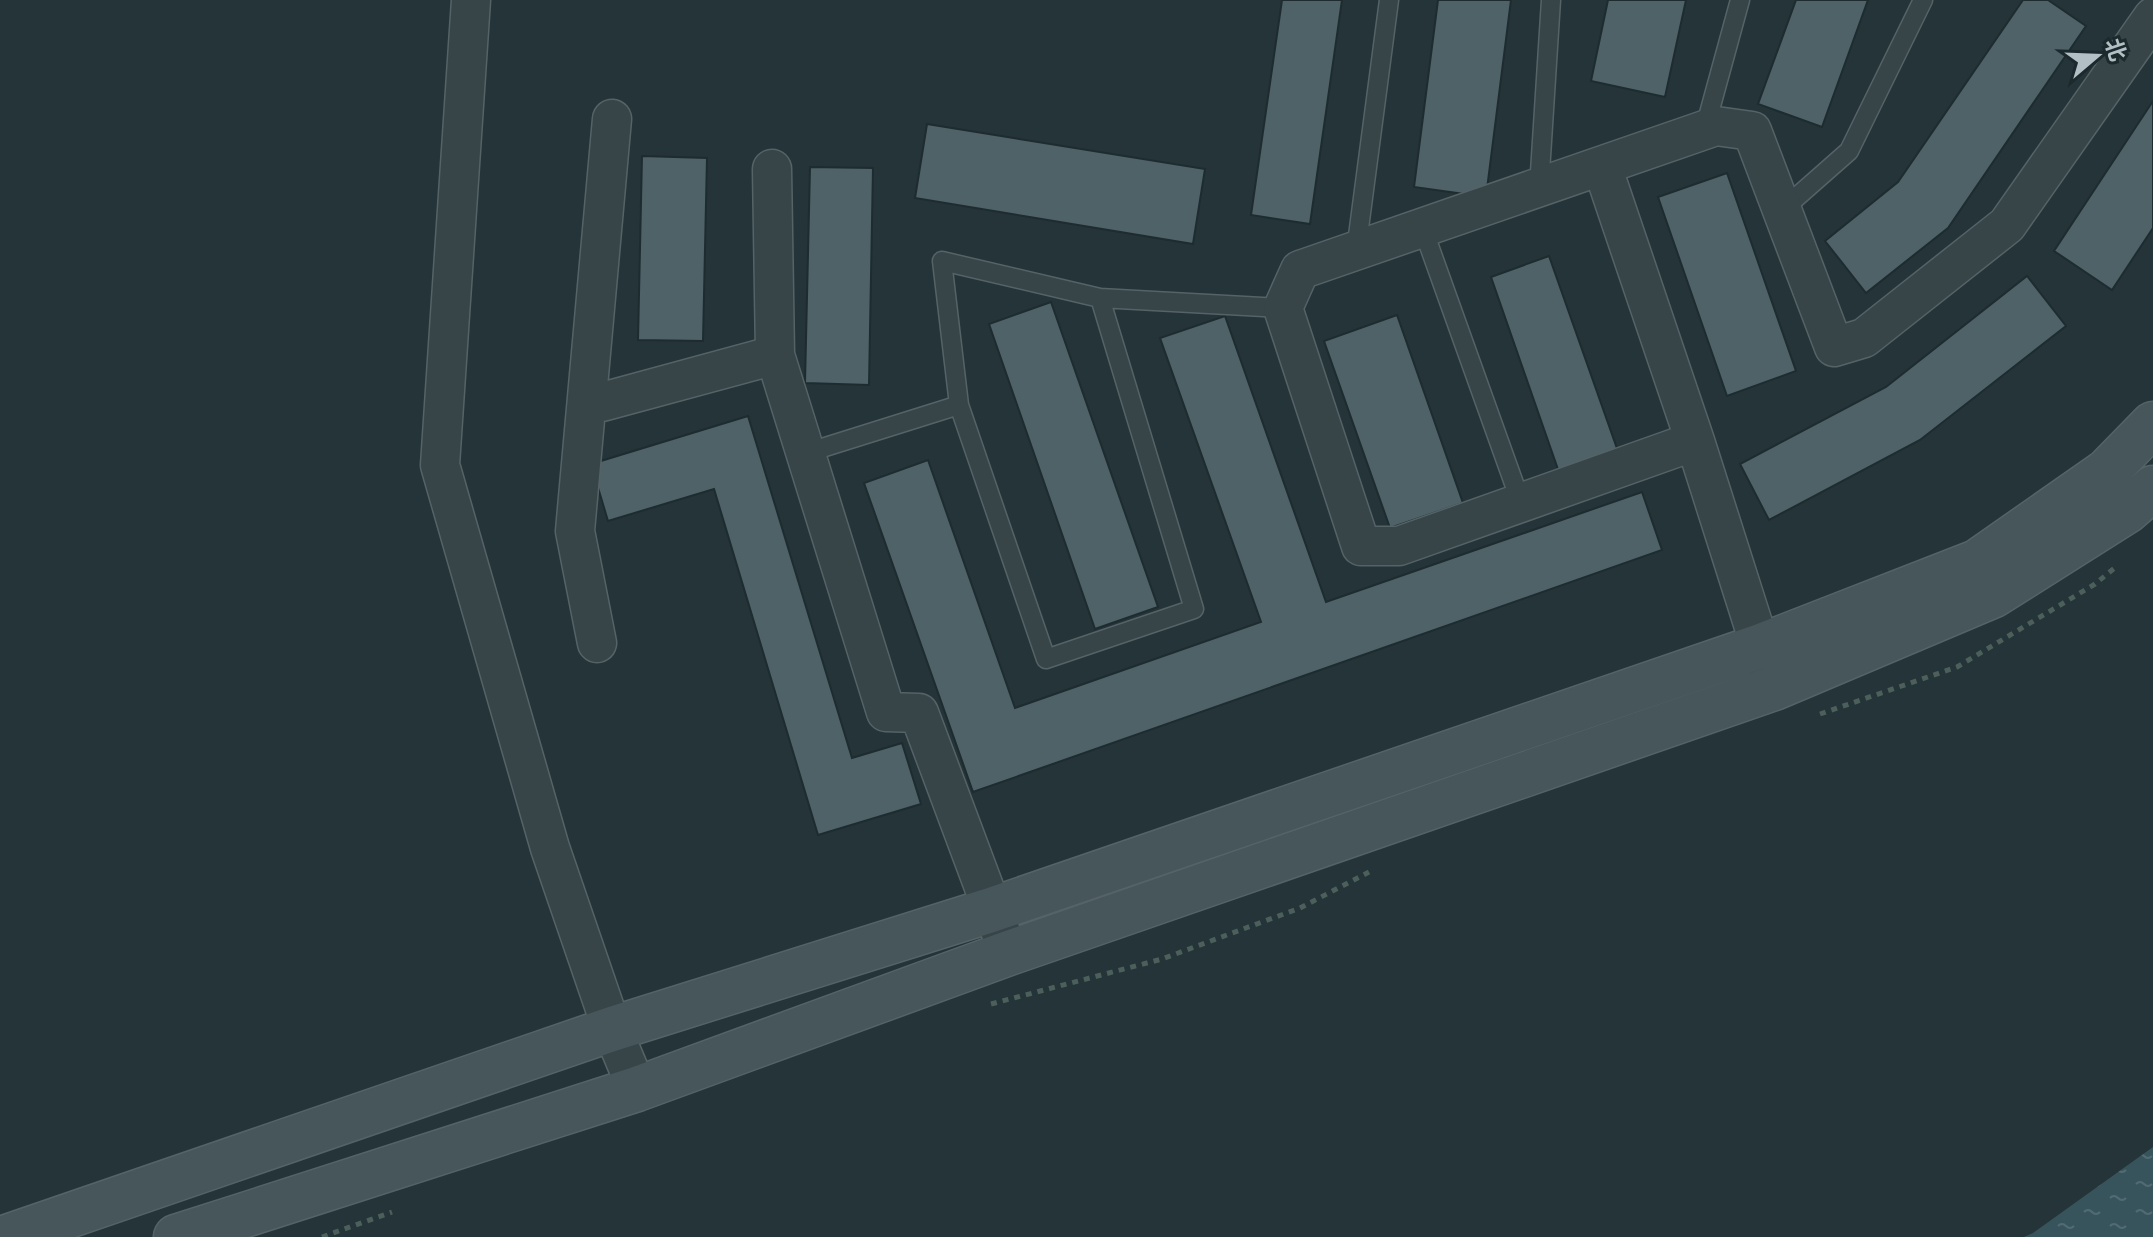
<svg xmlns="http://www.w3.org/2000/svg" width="2153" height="1237" font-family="'Roboto Condensed','Noto Sans SC',sans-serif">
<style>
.water{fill:url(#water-ripples)}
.building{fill:#4f6267;stroke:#1e2c30;stroke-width:2}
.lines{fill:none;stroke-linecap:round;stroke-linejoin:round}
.lane-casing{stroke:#556367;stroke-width:21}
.street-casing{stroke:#556367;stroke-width:41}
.secondary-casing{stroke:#556367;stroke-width:47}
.path{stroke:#4c5f5b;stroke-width:5;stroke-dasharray:6 6;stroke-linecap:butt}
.lane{stroke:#374549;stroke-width:18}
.street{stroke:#374549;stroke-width:38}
.secondary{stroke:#46565b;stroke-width:44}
</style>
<defs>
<pattern id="water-ripples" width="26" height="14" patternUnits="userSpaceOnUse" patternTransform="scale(2)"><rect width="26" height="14" fill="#37545c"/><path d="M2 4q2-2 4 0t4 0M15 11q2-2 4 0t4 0" fill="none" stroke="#526b72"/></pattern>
</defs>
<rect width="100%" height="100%" fill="#243438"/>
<!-- water -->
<path class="water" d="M2153,1147V1237H2024L2033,1233Z"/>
<!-- building -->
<path class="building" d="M1282,0H1342L1310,224L1251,215Z
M1438,0H1511L1486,197L1414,187Z
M1608,0H1686L1665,97L1591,81Z
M1796,0H1868L1822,127L1758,104Z
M2023,0H2048L2086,26L1948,228L1866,293L1825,241L1898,182Z
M2153,101V228L2112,290L2054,251Z
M927,124L1205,169L1193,244L915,198Z
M642,156L707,158L703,341L638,340Z
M810,167L873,168L869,385L805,383Z
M1727,173L1796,371L1727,396L1658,197Z
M1549,256L1620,457L1561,478L1491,277Z
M2027,276L2066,326L1920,440L1769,520L1740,464L1886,387Z
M1051,302L1158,607L1095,629L989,324Z
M1397,315L1463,503L1390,528L1324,341Z
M1225,316L1326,602L1642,492L1662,550L973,792L864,483L928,460L1015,708L1261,622L1160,338Z
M748,416L852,758L902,743L921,804L818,835L714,489L608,521L591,464Z"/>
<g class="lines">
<defs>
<path id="lane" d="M1705,128L1740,0
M1539,188L1551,0
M1782,210L1849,151L1923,0
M1423,229L1521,503
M1356,251L1389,0
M1100,298L1194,609L1046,659L959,405L942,261L1100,298L1283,308
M806,453L959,405"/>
<path id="street" d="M471,0L440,465L550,848L612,1029L637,1089
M1602,166L1695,441L1769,674
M772,169L775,355L886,712L919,713L1003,938
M588,401L602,402L775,355
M1695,441L1399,546H1361L1283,308L1300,270L1716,126L1752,131L1834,347L1864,338L2007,225L2153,17
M597,643L575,531L612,119"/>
<path id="secondary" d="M7,1237L612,1029L991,910L1761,646L1977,562L2107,471L2153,424
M176,1237L637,1089L1009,953L1774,688L1994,595L2127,511L2153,488"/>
</defs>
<!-- lane casing -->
<use href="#lane" class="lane-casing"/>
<!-- street casing -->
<use href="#street" class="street-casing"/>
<!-- secondary casing -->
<use href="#secondary" class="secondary-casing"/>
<!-- path -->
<path class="path" d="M1820,714L1957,667L2095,584L2117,566
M991,1004L1162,959L1300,908L1369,872
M322,1237L392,1212"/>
<!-- lane -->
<use href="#lane" class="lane"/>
<!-- street -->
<use href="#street" class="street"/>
<!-- secondary -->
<use href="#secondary" class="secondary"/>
</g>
<!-- north arrow -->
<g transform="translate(2097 56) rotate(71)" stroke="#1c2a2e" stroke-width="6" paint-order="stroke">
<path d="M0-6L14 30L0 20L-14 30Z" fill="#b2c0c5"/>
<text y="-12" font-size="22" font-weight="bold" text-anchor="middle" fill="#b2c0c5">北</text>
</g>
</svg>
